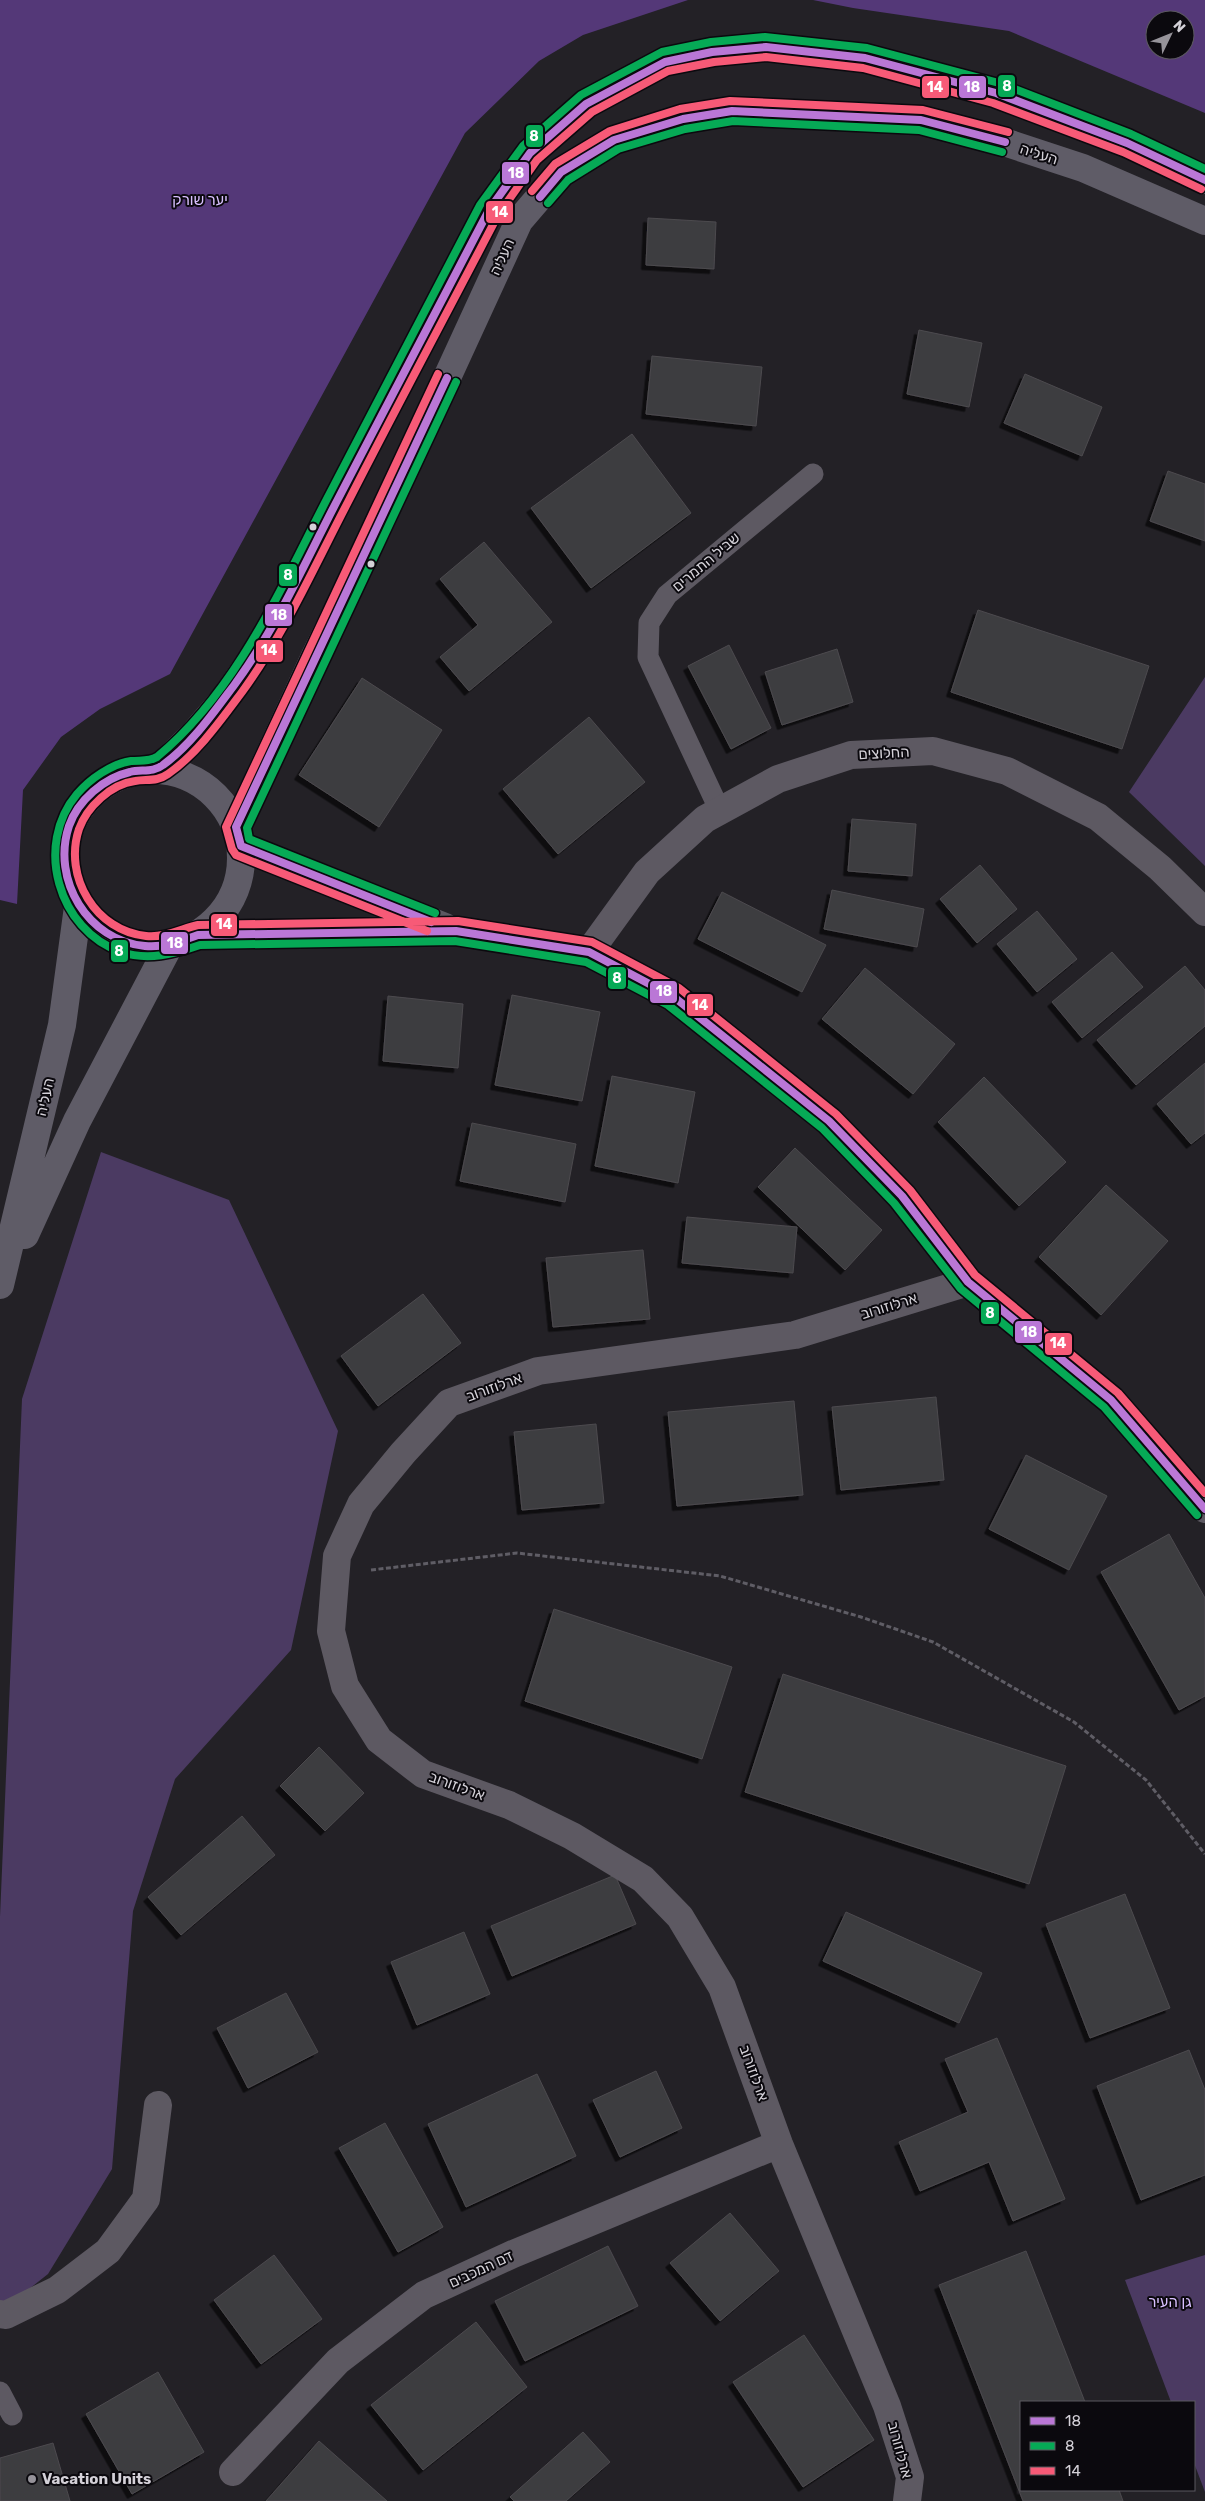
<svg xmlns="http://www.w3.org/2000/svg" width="1205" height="2501" font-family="Rubik,'Noto Sans Hebrew',sans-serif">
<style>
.green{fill:#4b3a62}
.forest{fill:#543878;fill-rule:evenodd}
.building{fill:#3e3d41;stroke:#4c4a4e;filter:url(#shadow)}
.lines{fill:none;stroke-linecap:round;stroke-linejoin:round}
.path{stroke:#5f5d65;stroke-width:3;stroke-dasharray:5 2.5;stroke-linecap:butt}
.service{stroke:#5d5962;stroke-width:21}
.minor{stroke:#5d5962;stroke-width:28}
.tertiary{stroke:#5d5962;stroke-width:28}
.secondary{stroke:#5f5c67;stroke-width:28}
.bus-1-casing{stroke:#0b090e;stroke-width:11}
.bus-2-casing{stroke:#0b090e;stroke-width:11}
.bus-3-casing{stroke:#0b090e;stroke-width:11}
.bus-1{stroke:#ba77d6;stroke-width:8}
.bus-2{stroke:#06aa56;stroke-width:8}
.bus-3{stroke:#f75a77;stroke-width:8}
.bus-dot{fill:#d4d1d8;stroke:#0b090e;stroke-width:2}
.poi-dot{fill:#96939a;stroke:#0b090e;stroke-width:2}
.labels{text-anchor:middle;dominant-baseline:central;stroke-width:4;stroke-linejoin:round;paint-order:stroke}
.street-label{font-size:15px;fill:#d4d1d8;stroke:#0b090e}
.park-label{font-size:15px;fill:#d9c0ff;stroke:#0b090e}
.poi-label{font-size:15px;font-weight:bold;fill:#d4d1d8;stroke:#0b090e;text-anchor:start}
.line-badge{stroke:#0b090e;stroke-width:2}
.badge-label{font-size:14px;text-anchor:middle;font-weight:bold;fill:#fff}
</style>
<defs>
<filter id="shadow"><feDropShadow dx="-4.5" dy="4.5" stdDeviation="0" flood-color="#0009"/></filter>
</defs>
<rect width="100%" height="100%" fill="#232126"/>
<!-- green -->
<path class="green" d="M1205,677V866L1129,792Z
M101,1152L229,1200L338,1431L291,1650L175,1779L133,1911L112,2169L48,2274L0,2312V1917L22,1399Z
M1205,2255V2492L1194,2463V2402H1171L1125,2280Z"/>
<!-- forest -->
<path class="forest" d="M0,0H688L583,35L539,61L465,133L170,674L100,709L61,737L23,790L17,904L0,900Z
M813,0H1205V113L1009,31L853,8ZM1155,20H1185V50H1155Z"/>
<!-- building -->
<path class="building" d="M648,218L716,222L714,269L646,265Z
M919,330L982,343L969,407L907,394Z
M652,356L762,367L756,426L646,414Z
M1025,374L1102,407L1082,456L1004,423Z
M632,434L691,513L591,588L531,508Z
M1168,471L1205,484V541L1150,521Z
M484,542L552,622L469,691L440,657L478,625L440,579Z
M978,610L1149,666L1122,749L951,692Z
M729,645L771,728L731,749L688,666Z
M837,649L853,702L782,725L765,672Z
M362,678L442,730L379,827L299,775Z
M589,717L645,782L558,854L503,789Z
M852,819L916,824L912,876L848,871Z
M980,865L1017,909L977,943L940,899Z
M832,890L924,909L917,947L824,929Z
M722,892L826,945L802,992L698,939Z
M1037,911L1077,959L1037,992L997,944Z
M1112,952L1143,987L1082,1038L1052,1002Z
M1185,966L1205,990V1026L1136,1085L1097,1040Z
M865,968L955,1044L913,1094L822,1019Z
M512,995L600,1012L582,1101L495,1085Z
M388,996L463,1004L458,1068L383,1061Z
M1205,1063V1133L1191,1144L1157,1104Z
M612,1076L695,1092L678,1183L595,1166Z
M984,1077L1066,1162L1019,1206L938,1122Z
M472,1123L576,1144L565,1202L460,1181Z
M795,1148L882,1230L845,1270L758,1187Z
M1106,1185L1168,1241L1101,1315L1039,1257Z
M687,1217L797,1227L793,1273L682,1263Z
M643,1250L650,1319L553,1327L546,1258Z
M423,1294L461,1343L378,1406L341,1356Z
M936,1397L944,1480L841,1490L832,1407Z
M794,1401L803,1495L677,1506L668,1412Z
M596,1424L604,1503L522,1510L514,1432Z
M1026,1455L1107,1496L1069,1570L989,1529Z
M1169,1534L1205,1598V1696L1179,1710L1101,1572Z
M554,1609L732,1667L702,1759L525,1701Z
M783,1674L1066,1766L1029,1884L745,1792Z
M319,1747L364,1793L325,1831L280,1786Z
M242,1816L275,1855L181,1935L148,1897Z
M615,1875L636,1924L512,1976L491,1926Z
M1125,1894L1170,2008L1090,2038L1046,1924Z
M846,1912L982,1973L959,2023L823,1961Z
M464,1932L490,1994L417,2025L391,1962Z
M286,1993L318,2052L248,2088L217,2028Z
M997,2038L1065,2199L1013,2221L989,2162L920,2191L899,2142L968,2112L945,2059Z
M1189,2050L1205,2090V2175L1141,2200L1097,2086Z
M656,2071L682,2128L620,2157L593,2100Z
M537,2074L576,2156L466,2207L428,2124Z
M385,2123L443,2227L398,2252L339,2148Z
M730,2213L779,2271L720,2321L670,2263Z
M608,2246L638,2306L525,2361L495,2301Z
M1026,2251L1085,2402H1021V2490H1119L1123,2501H1023L939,2285Z
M274,2255L322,2319L261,2364L214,2300Z
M476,2322L527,2387L423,2470L371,2405Z
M804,2335L874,2440L803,2487L733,2382Z
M158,2372L204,2452L132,2494L86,2414Z
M583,2432L610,2462L566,2501H514L510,2497Z
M319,2441L387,2501H266Z
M53,2443L70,2501H0V2458Z"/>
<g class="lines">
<!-- path -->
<path class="path" d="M371,1570L517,1553L720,1576L861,1617L933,1642L1074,1722L1146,1780L1205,1854"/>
<!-- service -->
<path class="service" d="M720,811L648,657L649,623L667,595L813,474
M0,2392L12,2415"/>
<!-- minor -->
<path class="minor" d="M589,952L647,872L705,819L778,779L851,755L933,751L1007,771L1098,817L1160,868L1205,912
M0,2314L6,2315L57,2290L108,2251L146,2199L158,2105
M233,2472L338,2361L424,2295L513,2254L779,2144
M907,2501L910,2477L887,2406L779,2144L722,1987L680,1917L643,1879L572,1836L509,1805L423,1774L379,1740L345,1686L331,1631L337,1556L361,1504L403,1453L449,1403L538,1371L795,1335L968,1282"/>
<!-- tertiary -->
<path class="tertiary" d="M241,846L445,927
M198,935L456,931L589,952L674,997L829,1121L902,1196L968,1282L1111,1400L1184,1483L1205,1509"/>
<!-- secondary -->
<path class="secondary" d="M158,769L194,734L225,698L271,631L489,210L530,153L586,104L665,62L712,52L766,47L865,58L996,93L1127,143L1205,180
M65 858a88 88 0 1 1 176 0a88 88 0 1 1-176 0Z
M236,827L315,656L382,519L519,221L561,172L614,140L683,119L732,111L921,120L992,138L1083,168L1205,221
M25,1235L77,1121L169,946
M0,1285L62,1025L78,907"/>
<defs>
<path id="bus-1" d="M1205,180L1127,143L996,93L865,58L766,47L712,52L665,62L586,104L530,153L489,210C439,306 388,402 338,499C305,562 277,627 235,684C214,712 191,745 163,765C153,773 141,769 130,772C104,778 78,800 69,826C51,880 88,941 145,946C163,948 181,941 198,935L456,931L589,952L674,997L829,1121L902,1196L968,1282L1111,1400L1205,1509
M540,197L561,172L614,140L683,119L732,111L921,120L1005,142
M431,922L241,846L236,827L447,378"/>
<path id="bus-2" d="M548,203L568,180L618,149L685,129L733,121L919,130L1002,152
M435,913L249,839L247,828L456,382
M1197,1515L1104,1407L961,1289L894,1203L822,1128L668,1005L586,962L455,941L200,945C174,954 148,961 121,952C58,930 34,845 77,794C90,779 111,764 131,761C141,760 149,762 157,757C239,689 282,585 330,493C380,397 430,301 480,205L523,146L581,95L662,52L711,42L765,37L867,48L999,83L1131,134L1205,169"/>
<path id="bus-3" d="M1201,189L1123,152L993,103L863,68L766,57L714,62L668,71L592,112L537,160L498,215C448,311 397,406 348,502C314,567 285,633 242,692C221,720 197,754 168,774C157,782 147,779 135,781C111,784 87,807 79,829C63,877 96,931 146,936C164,938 181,929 198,925L458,921L592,942L679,988L836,1114L910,1190L975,1275L1118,1393L1205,1493
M532,191L555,164L610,131L680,109L730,101L923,110L1008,132
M427,931L236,855L232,849L226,827L438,374"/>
</defs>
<!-- bus-1 casing -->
<use href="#bus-1" class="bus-1-casing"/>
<!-- bus-2 casing -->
<use href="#bus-2" class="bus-2-casing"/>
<!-- bus-3 casing -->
<use href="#bus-3" class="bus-3-casing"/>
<!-- bus-1 -->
<use href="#bus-1" class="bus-1"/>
<!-- bus-2 -->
<use href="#bus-2" class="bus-2"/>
<!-- bus-3 -->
<use href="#bus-3" class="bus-3"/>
</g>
<!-- markers -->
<g class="bus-dot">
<circle cx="313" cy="527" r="4.5"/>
<circle cx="371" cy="564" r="4.5"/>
</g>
<circle class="poi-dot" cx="32" cy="2479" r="5"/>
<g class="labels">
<!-- street labels -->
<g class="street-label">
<text transform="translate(1039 154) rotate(18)">העליה</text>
<text transform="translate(502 257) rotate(-65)">העליה</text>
<text transform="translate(706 562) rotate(-40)">שביל התמרים</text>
<text transform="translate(884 753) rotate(-3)">החלוצים</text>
<text transform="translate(45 1097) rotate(-77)">העליה</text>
<text transform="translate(889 1306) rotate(-17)">ארלוזורוב</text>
<text transform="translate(494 1387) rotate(-20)">ארלוזורוב</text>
<text transform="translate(457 1786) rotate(20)">ארלוזורוב</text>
<text transform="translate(754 2073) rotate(70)">ארלוזורוב</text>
<text transform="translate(481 2269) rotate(-25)">דם המכבים</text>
<text transform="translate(900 2450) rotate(75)">ארלוזורוב</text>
</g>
<!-- park labels -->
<g class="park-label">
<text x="200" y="200">יער שורק</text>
<text x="1170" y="2302">גן העיר</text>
</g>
<!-- poi labels -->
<g class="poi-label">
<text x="42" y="2479">Vacation Units</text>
</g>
</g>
<g class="line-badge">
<rect x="997" y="74" width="19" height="24" rx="5" fill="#06aa56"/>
<rect x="958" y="75" width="29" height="24" rx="5" fill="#ba77d6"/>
<rect x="921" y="75" width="29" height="24" rx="5" fill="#f75a77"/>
<rect x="525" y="124" width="19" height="24" rx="5" fill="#06aa56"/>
<rect x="501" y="161" width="29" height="24" rx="5" fill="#ba77d6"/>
<rect x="485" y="200" width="29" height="24" rx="5" fill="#f75a77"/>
<rect x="278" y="563" width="20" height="24" rx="5" fill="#06aa56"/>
<rect x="264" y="603" width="29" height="24" rx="5" fill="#ba77d6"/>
<rect x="255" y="639" width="29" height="24" rx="5" fill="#f75a77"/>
<rect x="210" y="913" width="28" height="24" rx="5" fill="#f75a77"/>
<rect x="160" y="931" width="29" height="24" rx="5" fill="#ba77d6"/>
<rect x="110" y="939" width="19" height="24" rx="5" fill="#06aa56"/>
<rect x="607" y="966" width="20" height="24" rx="5" fill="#06aa56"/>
<rect x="649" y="980" width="29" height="24" rx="5" fill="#ba77d6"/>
<rect x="686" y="993" width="28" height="24" rx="5" fill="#f75a77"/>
<rect x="980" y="1301" width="20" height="24" rx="5" fill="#06aa56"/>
<rect x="1014" y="1320" width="29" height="24" rx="5" fill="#ba77d6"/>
<rect x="1044" y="1332" width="29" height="24" rx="5" fill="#f75a77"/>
</g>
<g class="badge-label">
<text x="1007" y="91">8</text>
<text x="972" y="92">18</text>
<text x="935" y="92">14</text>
<text x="534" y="141">8</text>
<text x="516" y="178">18</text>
<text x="500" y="217">14</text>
<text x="288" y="580">8</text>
<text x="279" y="620">18</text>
<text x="269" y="655">14</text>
<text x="224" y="929">14</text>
<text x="175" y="948">18</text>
<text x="119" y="956">8</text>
<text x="617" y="983">8</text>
<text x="664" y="996">18</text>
<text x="700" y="1010">14</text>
<text x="990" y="1318">8</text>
<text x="1029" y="1337">18</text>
<text x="1058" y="1348">14</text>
</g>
<!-- legend -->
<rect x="1020" y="2401" width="175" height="90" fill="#0b090e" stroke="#5b595f"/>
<rect x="1030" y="2417" width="25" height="8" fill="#ba77d6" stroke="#5b595f"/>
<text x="1065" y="2426" font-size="15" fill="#d4d1d8">18</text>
<rect x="1030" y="2442" width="25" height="8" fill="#06aa56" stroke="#5b595f"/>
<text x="1065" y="2451" font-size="15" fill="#d4d1d8">8</text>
<rect x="1030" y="2467" width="25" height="8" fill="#f75a77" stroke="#5b595f"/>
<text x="1065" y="2476" font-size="15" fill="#d4d1d8">14</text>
<!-- north arrow -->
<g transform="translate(1170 35) rotate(47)"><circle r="24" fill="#0b090e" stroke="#5b595f"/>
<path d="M0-4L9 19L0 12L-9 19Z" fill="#96939a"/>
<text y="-8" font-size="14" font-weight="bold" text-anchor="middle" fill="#d4d1d8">N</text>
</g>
</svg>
